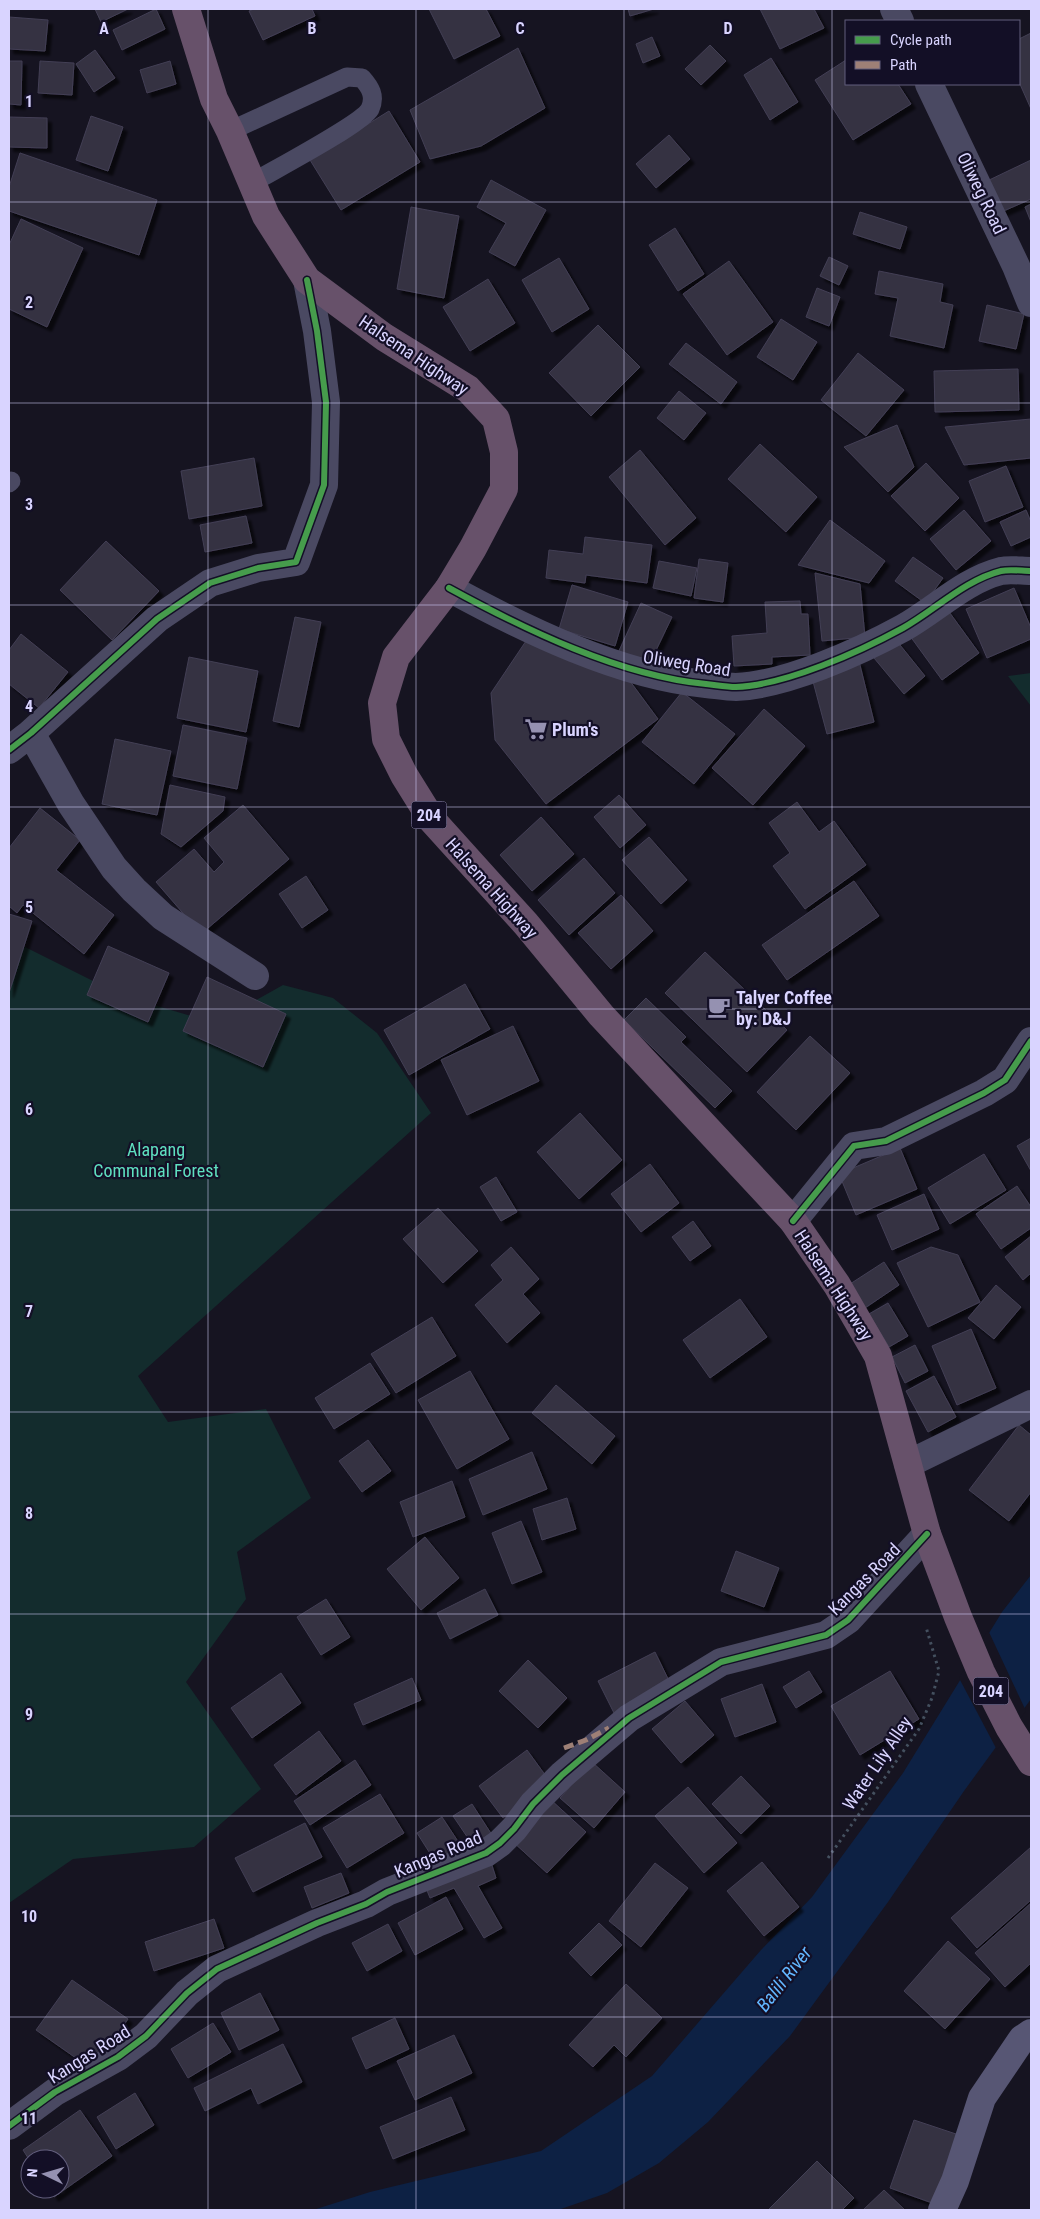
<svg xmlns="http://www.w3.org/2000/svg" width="1040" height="2219" font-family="'Roboto Condensed',sans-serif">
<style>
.green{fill:#132c2d}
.water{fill:#0d2144}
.pier{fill:#161421}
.building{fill:#343243;stroke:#433f54;filter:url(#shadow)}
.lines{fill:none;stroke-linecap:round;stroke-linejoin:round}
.path{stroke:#44505f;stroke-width:3;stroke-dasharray:2.5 4;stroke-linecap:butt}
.lane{stroke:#4a4962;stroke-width:19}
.street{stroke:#4a4962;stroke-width:28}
.secondary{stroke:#575674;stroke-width:28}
.highway{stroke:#67516a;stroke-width:28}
.quiet{stroke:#9e8076;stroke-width:5;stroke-dasharray:10 5;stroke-linecap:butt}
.cycleway-casing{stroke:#130f26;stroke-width:9}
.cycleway{stroke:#469c4c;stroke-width:6}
.grid{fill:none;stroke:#d9d4ff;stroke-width:1;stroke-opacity:0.55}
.labels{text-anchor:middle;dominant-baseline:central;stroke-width:4.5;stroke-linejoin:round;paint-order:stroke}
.shield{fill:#130f26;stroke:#9e99be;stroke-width:1}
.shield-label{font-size:16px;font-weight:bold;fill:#d9d4ff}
.street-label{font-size:18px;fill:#d9d4ff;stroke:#130f26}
.poi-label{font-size:18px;font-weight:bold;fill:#d9d4ff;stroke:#130f26;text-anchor:start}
.park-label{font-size:18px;fill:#5fe0c0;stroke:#130f26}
.water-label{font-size:19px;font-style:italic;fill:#62b6ff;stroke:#130f26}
.grid-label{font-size:16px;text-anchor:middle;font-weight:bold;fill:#d9d4ff;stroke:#130f26;stroke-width:4.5;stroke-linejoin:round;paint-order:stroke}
</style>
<defs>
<filter id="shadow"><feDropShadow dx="4.5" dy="4.5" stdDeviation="1" flood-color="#0009"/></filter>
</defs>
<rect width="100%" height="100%" fill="#161421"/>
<!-- green -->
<path class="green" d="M1031,673V706L1008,676Z
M21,945L123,996L215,1023L283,985L333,998L377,1033L431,1113L138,1376L168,1422L266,1409L311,1498L237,1552L246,1599L186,1682L261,1789L194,1847L73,1859L9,1903V960Z"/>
<!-- water -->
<path class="water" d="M1031,1575V1699L964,1791L888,1902L790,2036L708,2122L659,2163L607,2193L558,2210H313L370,2192L541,2151L652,2076L761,1950L812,1897L903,1773L1002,1612Z"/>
<!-- pier -->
<path class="pier" d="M988,1630L1026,1711L997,1750L959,1678Z"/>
<!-- building -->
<path class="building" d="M95,9H128L101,22Z
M156,9L165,29L122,50L113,30Z
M254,9H312L315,16L263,40L249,11Z
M429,9H486L500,36L454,59Z
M628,9H654L630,16Z
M760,9H814L824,28L780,49Z
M9,17L48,20L45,51L9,49Z
M1031,33V109L1019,82V39Z
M652,37L660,56L643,63L636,44Z
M710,45L726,61L701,85L685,69Z
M518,48L545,108L481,146L430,159L410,110Z
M95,50L115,78L94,92L76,64Z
M771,58L798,102L770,120L744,75Z
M846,60V84H898L911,104L853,140L815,80Z
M9,61H22L21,105L9,104Z
M40,61L74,63L72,95L38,93Z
M170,61L176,84L147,93L140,70Z
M389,111L420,162L341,210L310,160Z
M91,116L123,127L108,171L76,160Z
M9,117L47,118V148L9,147Z
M669,135L690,159L656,188L636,164Z
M20,153L157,200L139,255L9,211V187Z
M1031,160V199L999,213L985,182Z
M491,180L546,210L515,266L489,252L506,223L477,207Z
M1031,204V222L1025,207Z
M411,207L459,216L444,298L397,289Z
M860,212L907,227L900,249L853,234Z
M21,219L83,248L47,327L9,309V245Z
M675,228L704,274L678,291L649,245Z
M829,257L848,266L839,285L820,276Z
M559,258L589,309L552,332L522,280Z
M729,261L773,322L727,355L683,294Z
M879,271L943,284L940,302L953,305L944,348L890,336L898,298L875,294Z
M488,279L515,323L470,351L443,307Z
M817,288L840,297L829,326L806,317Z
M987,305L1024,314L1016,349L979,341Z
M781,319L817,342L793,380L757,357Z
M598,325L640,367L591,416L549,373Z
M686,343L737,382L721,404L669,364Z
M858,353L904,390L866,436L821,400Z
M1018,369L1019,410L935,412L934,371Z
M679,391L706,413L684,440L657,418Z
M1031,419V458L964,465L945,427Z
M897,425L914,467L888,492L844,447Z
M760,444L817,497L786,532L728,479Z
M640,450L696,518L665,545L609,477Z
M254,458L262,506L189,519L181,471Z
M926,463L959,498L925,531L891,496Z
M1006,466L1023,507L985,522L969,481Z
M964,510L991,541L956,570L930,539Z
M1026,510L1031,522V537L1011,546L1000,522Z
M246,516L252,543L205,552L200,525Z
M830,520L885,561L869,583L798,565Z
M585,537L652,545L647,583L586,575L585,583L546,578L549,550L583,554Z
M106,541L159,591L112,640L60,590Z
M913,557L943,578L925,603L895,581Z
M699,559L728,563L723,602L694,598Z
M659,561L697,568L691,596L653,588Z
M815,573L860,584L865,637L822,641Z
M572,585L628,602L615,646L559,629Z
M1014,588L1031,628V639L987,658L966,609Z
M800,601L801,614H808L810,655L772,657V664L734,666L732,636L767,633L765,602Z
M641,603L672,617L648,667L618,653Z
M947,609L979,653L942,680L910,636Z
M295,617L321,622L299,727L273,721Z
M21,634L68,672L39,708L9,684V650Z
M896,640L925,676L904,694L874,658Z
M526,641L621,669L658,719L546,804L495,740L491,693Z
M189,657L258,671L246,732L177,718Z
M859,661L874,722L827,734L811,674Z
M682,692L735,734L694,784L642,742Z
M764,709L805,746L753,805L712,768Z
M183,725L247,738L237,789L173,776Z
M115,739L171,751L157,815L102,804Z
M170,785L225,797L223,811L181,847L161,834Z
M619,795L646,825L620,848L594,817Z
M797,802L819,832L834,821L866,865L805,909L773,866L790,853L769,823Z
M243,805L289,859L201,934L156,882L194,849L214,872L224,862L204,838Z
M40,808L80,840L56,870L114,915L84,954L23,905L17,913L9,906V848Z
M541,817L574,854L532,891L500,855Z
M649,837L687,880L661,904L622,860Z
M584,858L615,893L569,935L538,900Z
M306,876L328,910L302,928L279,894Z
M854,881L879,916L787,980L762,945Z
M621,895L653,931L611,969L578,933Z
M9,914L32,921L9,993Z
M108,946L169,973L148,1022L87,995Z
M705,952L787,1030L747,1072L665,993Z
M207,977L286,1014L263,1067L183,1031Z
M465,984L490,1029L409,1075L384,1030Z
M646,998L686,1037L681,1042L732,1091L715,1108L624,1020Z
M513,1026L539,1081L467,1115L441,1060Z
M810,1036L850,1073L796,1130L757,1092Z
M580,1113L622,1160L579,1199L537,1152Z
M1031,1138V1171L1017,1146Z
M900,1148L917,1189L856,1215L839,1174Z
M984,1154L1006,1190L950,1224L928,1188Z
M650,1164L679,1203L641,1232L611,1194Z
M496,1177L517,1212L501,1221L480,1187Z
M1017,1186L1031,1207V1228L1001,1249L976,1214Z
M924,1194L939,1229L892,1250L877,1215Z
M438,1208L478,1251L443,1283L403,1239Z
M693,1221L711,1246L690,1261L672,1237Z
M1031,1236V1273L1023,1280L1005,1257Z
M511,1247L539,1279L523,1294L540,1313L507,1343L475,1305L503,1280L491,1265Z
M931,1247L958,1255L980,1302L928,1327L897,1263Z
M884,1262L899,1285L865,1308L850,1284Z
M996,1285L1021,1307L994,1339L968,1318Z
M740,1299L767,1337L710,1378L683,1340Z
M888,1303L908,1336L889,1347L869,1314Z
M432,1317L456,1356L396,1393L371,1354Z
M971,1329L996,1388L957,1405L932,1346Z
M915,1345L928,1371L905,1383L892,1357Z
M370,1363L390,1394L334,1429L315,1398Z
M470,1371L509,1439L457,1469L418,1400Z
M934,1376L956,1417L928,1432L906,1391Z
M556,1385L615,1436L592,1464L532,1413Z
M1019,1425L1031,1435V1492L1009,1521L969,1490Z
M368,1440L391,1471L362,1492L339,1461Z
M532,1452L547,1489L483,1515L469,1479Z
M452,1481L465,1517L413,1537L400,1502Z
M567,1498L576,1529L542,1540L533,1509Z
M521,1521L542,1572L512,1584L492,1533Z
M425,1537L459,1578L421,1610L387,1569Z
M736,1551L779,1568L764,1607L721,1591Z
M485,1589L498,1615L450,1639L437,1613Z
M326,1599L350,1637L321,1655L297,1617Z
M655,1652L673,1689L616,1717L598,1681Z
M528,1660L567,1698L538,1728L499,1691Z
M809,1671L822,1692L796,1708L783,1687Z
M890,1671L919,1719L860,1755L831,1706Z
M281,1673L301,1703L252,1738L231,1708Z
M412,1678L421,1700L363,1725L354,1704Z
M762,1684L776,1722L735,1737L721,1699Z
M685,1701L714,1735L681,1763L652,1729Z
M319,1731L341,1761L296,1795L274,1765Z
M527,1750L551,1783L503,1818L479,1786Z
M355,1760L371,1785L310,1825L294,1801Z
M592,1762L625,1792L594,1828L560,1798Z
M741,1776L770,1806L741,1834L712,1804Z
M688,1787L737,1843L704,1873L655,1816Z
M380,1794L404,1833L347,1868L323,1828Z
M550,1799L586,1832L547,1873L512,1841Z
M472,1804L492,1835L474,1847L453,1816Z
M442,1817L463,1849L438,1866L417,1833Z
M305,1823L322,1857L253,1892L235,1858Z
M1031,1847V1900L977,1948L951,1918Z
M489,1856L496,1878L478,1886L502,1928L484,1938L454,1888L430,1898L424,1883Z
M762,1862L799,1907L764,1936L727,1891Z
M655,1863L688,1888L641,1947L609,1921Z
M341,1873L349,1893L312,1908L304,1887Z
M446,1897L463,1929L415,1955L398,1923Z
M1031,1903V1963L1005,1987L975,1953Z
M214,1919L224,1948L154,1971L145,1942Z
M599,1923L622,1945L591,1976L569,1953Z
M388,1924L402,1951L367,1971L352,1943Z
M948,1941L990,1979L945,2029L904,1991Z
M72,1980L128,2019L93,2070L36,2030Z
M626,1984L662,2018L626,2057L614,2045L593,2067L569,2045Z
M260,1993L279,2030L239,2050L221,2013Z
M395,2018L409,2049L366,2069L352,2038Z
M213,2023L231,2052L188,2078L171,2049Z
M454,2035L472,2073L415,2100L397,2061Z
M283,2044L302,2082L258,2104L251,2088L205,2111L194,2088Z
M135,2093L154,2125L116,2149L97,2117Z
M451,2097L465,2130L393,2159L380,2127Z
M80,2110L112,2156L54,2197L49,2189H60V2159H30V2161L23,2150Z
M914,2120L959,2135L935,2204L890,2188Z
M817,2161L854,2198L842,2210H768Z
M884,2190L905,2210H863Z"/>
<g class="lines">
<!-- path -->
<path class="path" d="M828,1858L919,1729L932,1698L939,1671L926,1627"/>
<!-- lane -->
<path class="lane" d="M230,131L347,77L362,78C370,87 376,96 370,109C362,124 272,171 252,183
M9,483L11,481"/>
<!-- street -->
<path class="street" d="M894,9L900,21
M929,84L1016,266L1031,303
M449,588C524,629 620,676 706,684C716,685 726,687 736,687C786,685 859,652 903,628C935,610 965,580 1001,571C1010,569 1022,571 1031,571
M31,733L71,804L114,868L134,890L163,917L255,976
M9,750L31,733L157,619L210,583L258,568L296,562L324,485L326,402L317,331L307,280
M793,1221L854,1146L886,1141L984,1093L1005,1080L1031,1041
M908,1464L1031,1404
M9,2126L55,2092L118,2057L146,2036L187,1993L217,1969L317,1923L366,1904L387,1892L486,1853L500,1843L514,1829L533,1804L562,1775L629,1718L721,1662L826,1635L848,1620L927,1534"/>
<!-- secondary -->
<path class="secondary" d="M942,2210L955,2181L982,2098L1022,2039L1031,2033"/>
<!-- highway -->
<path class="highway" d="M186,9L214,99L230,131L266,216L307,280L384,337L468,389L496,419L504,452V489L473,548L449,588L396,657L382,703L386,739L404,775L432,820L526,924L601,1015L793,1221L837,1285L878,1356L927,1534L958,1617L981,1672L1009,1727L1031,1762"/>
<!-- quiet -->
<path class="quiet" d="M564,1748L586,1740L609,1728"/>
<defs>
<path id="cycleway" d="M449,588C524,629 620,676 706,684C716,685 726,687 736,687C786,685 859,652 903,628C935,610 965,580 1001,571C1010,569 1022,571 1031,571
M9,750L31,733L157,619L210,583L258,568L296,562L324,485L326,402L317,331L307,280
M793,1221L854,1146L886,1141L984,1093L1005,1080L1031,1041
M9,2126L55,2092L118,2057L146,2036L187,1993L217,1969L317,1923L366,1904L387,1892L486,1853L500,1843L514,1829L533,1804L562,1775L629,1718L721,1662L826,1635L848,1620L927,1534"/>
</defs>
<!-- cycleway casing -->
<use href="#cycleway" class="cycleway-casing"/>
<!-- cycleway -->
<use href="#cycleway" class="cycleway"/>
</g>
<!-- grid -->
<path class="grid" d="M208,9V2210M416,9V2210M624,9V2210M832,9V2210M9,202H1031M9,403H1031M9,605H1031M9,807H1031M9,1009H1031M9,1210H1031M9,1412H1031M9,1614H1031M9,1816H1031M9,2017H1031"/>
<!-- icons -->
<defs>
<symbol id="supermarket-bare" viewBox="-9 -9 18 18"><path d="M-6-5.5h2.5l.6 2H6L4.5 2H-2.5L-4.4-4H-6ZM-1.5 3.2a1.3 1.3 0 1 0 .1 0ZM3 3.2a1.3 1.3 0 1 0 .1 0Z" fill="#9591b1" stroke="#130f26" stroke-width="2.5" paint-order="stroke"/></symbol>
<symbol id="cafe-bare" viewBox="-9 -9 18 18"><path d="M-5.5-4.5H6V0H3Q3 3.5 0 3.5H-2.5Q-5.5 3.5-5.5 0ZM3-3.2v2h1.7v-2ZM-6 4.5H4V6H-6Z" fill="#9591b1" stroke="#130f26" stroke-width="2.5" paint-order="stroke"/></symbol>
</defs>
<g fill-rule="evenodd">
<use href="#supermarket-bare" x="520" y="713" width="32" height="32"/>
<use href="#cafe-bare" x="703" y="991" width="32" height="32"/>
</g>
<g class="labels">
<!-- shield labels -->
<g class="shield">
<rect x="411.5" y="801.5" width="35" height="27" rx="4"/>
<rect x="973.5" y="1677.5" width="35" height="27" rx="4"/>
</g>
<g class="shield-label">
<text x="429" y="815">204</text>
<text x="991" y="1691">204</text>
</g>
<!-- street labels -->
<g class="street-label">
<text transform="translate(982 193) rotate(64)">Oliweg Road</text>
<text transform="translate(414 355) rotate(34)">Halsema Highway</text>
<text transform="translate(687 663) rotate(9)">Oliweg Road</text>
<text transform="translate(492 888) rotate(48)">Halsema Highway</text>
<text transform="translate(834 1285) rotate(57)">Halsema Highway</text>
<text transform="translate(864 1579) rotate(-45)">Kangas Road</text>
<text transform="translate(877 1763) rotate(-56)">Water Lily Alley</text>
<text transform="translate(438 1854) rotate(-23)">Kangas Road</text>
<text transform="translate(89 2054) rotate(-32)">Kangas Road</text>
</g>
<!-- poi labels -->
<g class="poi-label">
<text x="552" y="729">Plum's</text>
<text x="736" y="997">Talyer Coffee<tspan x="736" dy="21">by: D&amp;J</tspan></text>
</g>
<!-- park labels -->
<g class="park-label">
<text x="156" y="1149">Alapang<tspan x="156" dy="21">Communal Forest</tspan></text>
</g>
<!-- water labels -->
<g class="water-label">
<text transform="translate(784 1979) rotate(-52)">Balili River</text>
</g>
</g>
<g class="grid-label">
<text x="104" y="34">A</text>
<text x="312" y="34">B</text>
<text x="520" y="34">C</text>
<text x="728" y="34">D</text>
<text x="29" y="107">1</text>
<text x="29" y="308">2</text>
<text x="29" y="510">3</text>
<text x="29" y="712">4</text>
<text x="29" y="913">5</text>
<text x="29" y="1115">6</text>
<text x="29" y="1317">7</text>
<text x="29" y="1519">8</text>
<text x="29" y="1720">9</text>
<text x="29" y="1922">10</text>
<text x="29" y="2124">11</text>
</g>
<!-- border -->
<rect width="1040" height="2219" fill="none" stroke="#d9d4ff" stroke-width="20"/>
<!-- legend -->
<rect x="845" y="20" width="175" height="65" fill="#130f26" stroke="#625e7d"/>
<rect x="855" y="36" width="25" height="8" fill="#469c4c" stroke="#625e7d"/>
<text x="890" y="45" font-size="15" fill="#d9d4ff">Cycle path</text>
<rect x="855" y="61" width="25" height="8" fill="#9e8076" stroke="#625e7d"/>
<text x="890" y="70" font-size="15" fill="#d9d4ff">Path</text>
<!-- north arrow -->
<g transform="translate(45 2174) rotate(275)"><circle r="24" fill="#130f26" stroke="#625e7d"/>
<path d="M0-4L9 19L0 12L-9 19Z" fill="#9591b1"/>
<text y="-8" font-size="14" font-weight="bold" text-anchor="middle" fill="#d9d4ff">N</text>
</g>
</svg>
